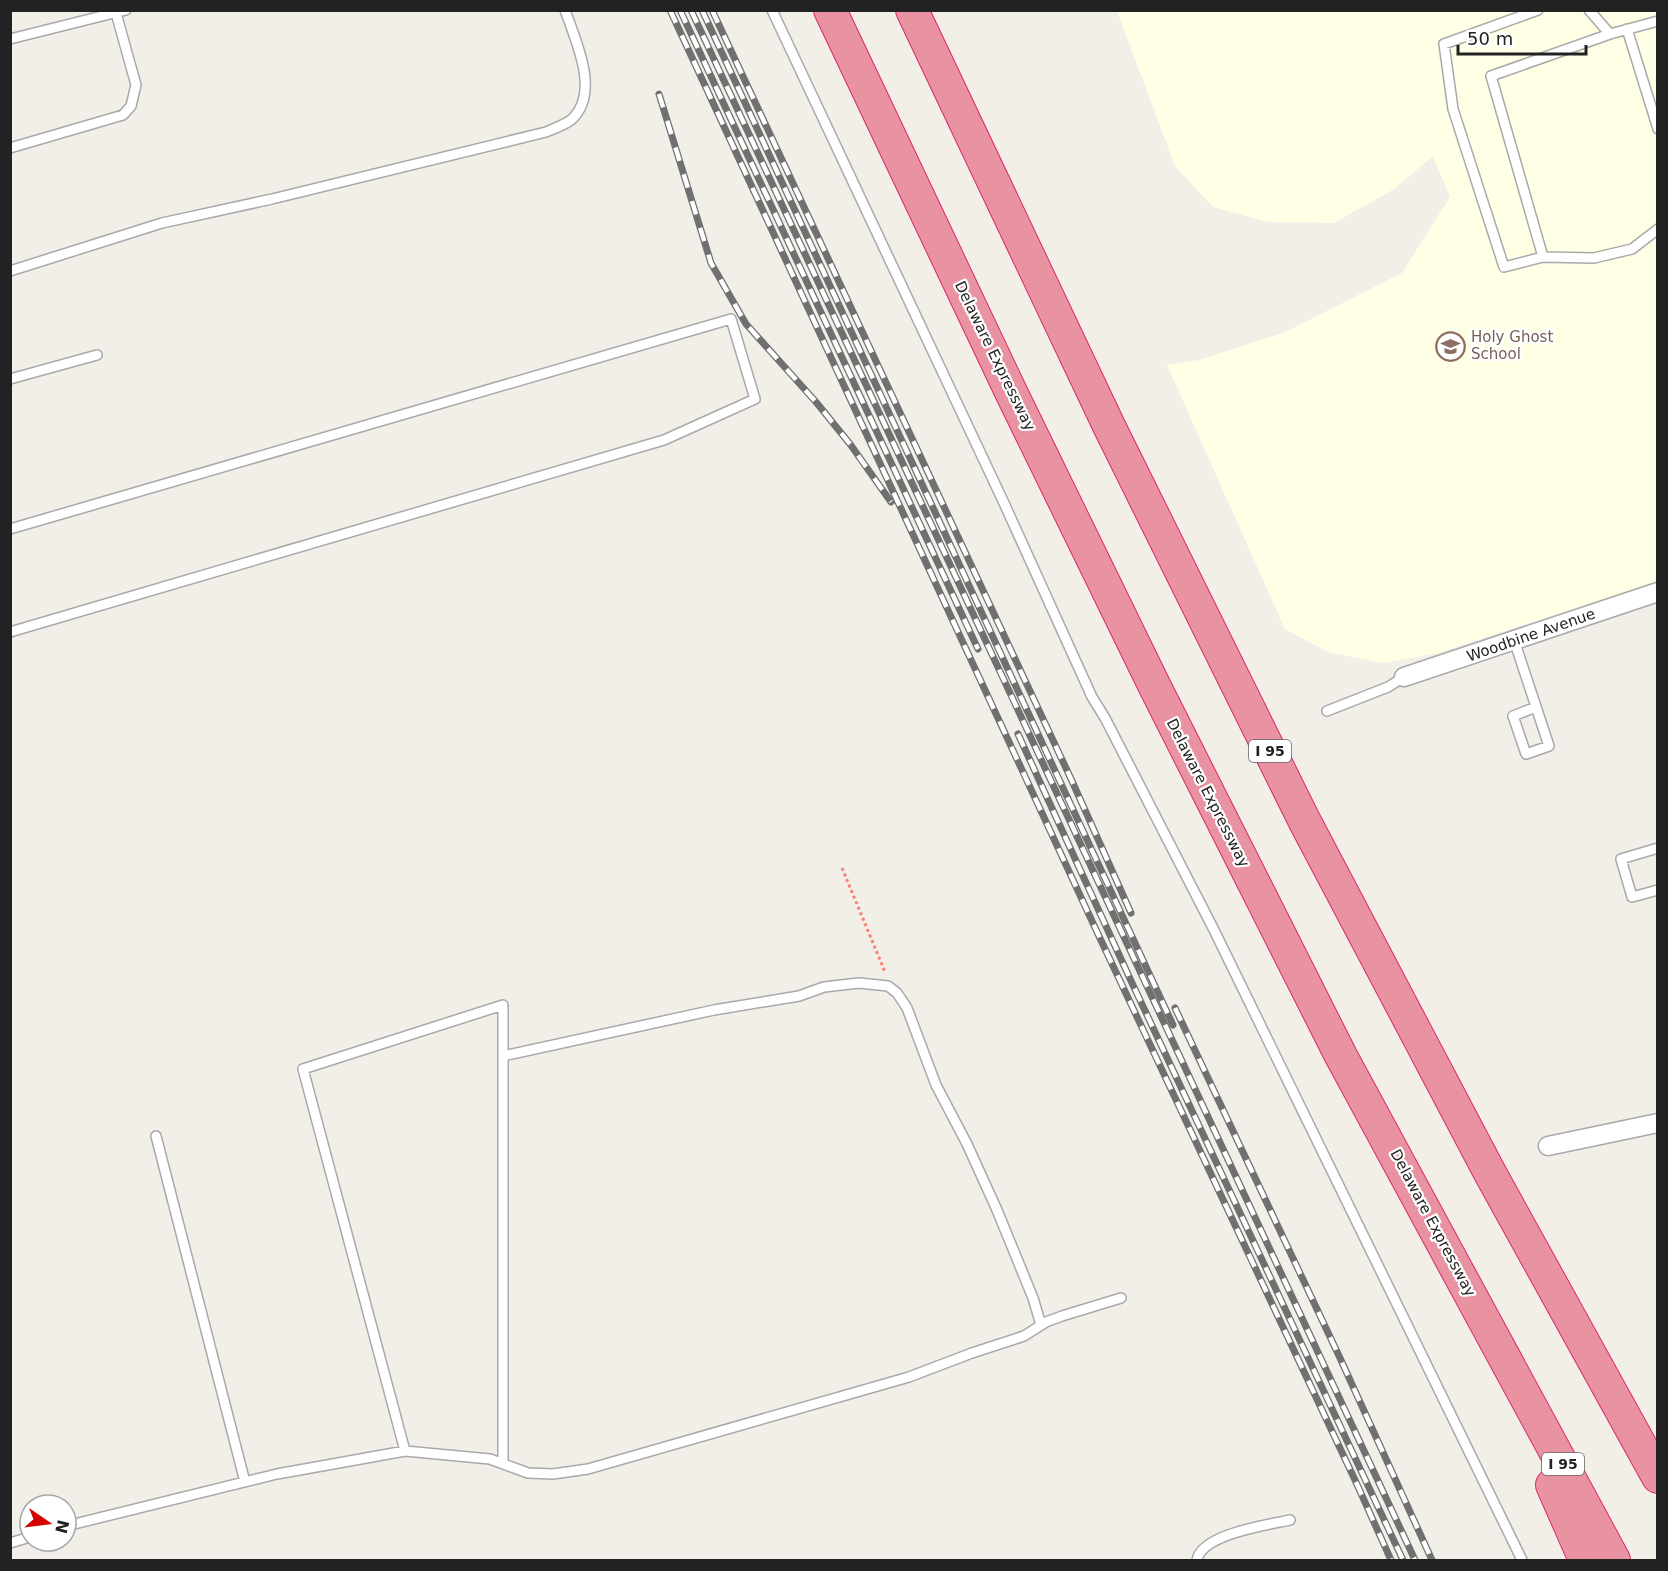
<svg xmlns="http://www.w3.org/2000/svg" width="1668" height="1571" font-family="'DejaVu Sans',sans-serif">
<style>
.education{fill:#ffffe5}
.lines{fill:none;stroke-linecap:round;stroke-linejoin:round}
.lane-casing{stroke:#a9a9a9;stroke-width:12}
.street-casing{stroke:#a9a9a9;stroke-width:21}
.highway-casing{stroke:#dc2a67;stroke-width:34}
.path{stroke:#fa8072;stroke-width:3;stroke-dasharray:3 3;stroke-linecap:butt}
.lane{stroke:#fff;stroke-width:9}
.street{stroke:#fff;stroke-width:18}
.highway{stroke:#e892a2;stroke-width:32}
.rail-casing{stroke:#707070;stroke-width:7}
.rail{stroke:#fff;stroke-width:4.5;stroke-dasharray:14;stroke-linecap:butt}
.labels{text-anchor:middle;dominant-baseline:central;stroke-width:4.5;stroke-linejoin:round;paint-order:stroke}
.shield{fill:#fff;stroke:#646464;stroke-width:1.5}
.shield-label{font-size:14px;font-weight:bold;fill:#222}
.education-label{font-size:15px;fill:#785e54;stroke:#fff;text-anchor:start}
.street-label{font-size:15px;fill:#222;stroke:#fff}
</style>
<rect width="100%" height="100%" fill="#f2efe9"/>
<!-- education -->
<path class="education" d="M1117,11H1657V581L1438,653L1383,663L1328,652L1285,629L1167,365L1199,360L1285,332L1402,273L1450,197L1433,156L1394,189L1334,223L1268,222L1213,207L1175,166Z"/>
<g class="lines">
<defs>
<path id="lane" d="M772,10L1004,503L1092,697L1105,718L1214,930L1522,1560
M1538,10L1444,44L1453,109L1504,267L1543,257
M1589,10L1610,34
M1658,21L1610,34L1491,76L1543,257L1594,258L1632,249L1658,229
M1627,29L1658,129
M10,39L126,10
M10,148L123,115L131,106L136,85L116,13
M10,271L162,223L272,199L546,132C553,129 564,125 571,120C601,93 576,42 565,10
M10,379L97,355
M10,529L731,319L755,399L664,440L10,632
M1514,640L1549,746L1526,754L1513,716L1536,707
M1327,711L1388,687L1404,677
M1658,848L1621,859L1632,897L1658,890
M503,1056L714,1010L799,996L824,987L859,983L888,986L897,993L907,1008L936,1085L967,1144L997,1210L1033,1298L1041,1325
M156,1136L245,1482
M405,1451L303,1069L503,1005V1463
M66,1526L277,1474L405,1451L490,1459L528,1473L553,1474L588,1469L909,1377L972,1353L1024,1336L1046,1322L1062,1316L1121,1298
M10,1543L30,1537
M1197,1560C1202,1534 1267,1525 1290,1520"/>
<path id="street" d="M1404,677L1658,592
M1548,1146L1658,1123"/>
<path id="highway" d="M830,10L1010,390L1154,685L1341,1056L1614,1560
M912,10L1109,426L1304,820L1490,1173L1658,1477
M1552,1485L1585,1560"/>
</defs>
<!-- lane casing -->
<use href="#lane" class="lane-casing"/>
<!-- street casing -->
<use href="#street" class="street-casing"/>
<!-- highway casing -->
<use href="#highway" class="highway-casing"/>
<!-- path -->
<path class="path" d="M842,868L885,972"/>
<!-- lane -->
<use href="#lane" class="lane"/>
<!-- street -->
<use href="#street" class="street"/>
<!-- highway -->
<use href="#highway" class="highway"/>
<defs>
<path id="rail" d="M670,10L1098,934L1355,1480L1391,1560
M680,10L978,649
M691,10L1415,1560
M702,10L1173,1025
M712,10L1072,781L1131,913
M659,94L711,263L746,324L816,402L850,444L891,502
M1018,734L1132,983L1403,1560
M1175,1008L1340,1358L1432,1560"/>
</defs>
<!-- rail casing -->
<use href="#rail" class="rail-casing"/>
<!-- rail -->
<use href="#rail" class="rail"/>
</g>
<!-- icons -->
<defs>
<symbol id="school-ring" viewBox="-11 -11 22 22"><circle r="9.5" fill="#fff" stroke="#8d6e63" stroke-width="1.5"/><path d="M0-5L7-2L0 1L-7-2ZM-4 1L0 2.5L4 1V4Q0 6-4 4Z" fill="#8d6e63"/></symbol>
</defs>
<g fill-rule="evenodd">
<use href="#school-ring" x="1434" y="330" width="33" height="33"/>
</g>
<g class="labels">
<!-- shield labels -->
<g class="shield">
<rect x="1249" y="740" width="42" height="22" rx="4.5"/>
<rect x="1542" y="1453" width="42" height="22" rx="4.5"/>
</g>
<g class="shield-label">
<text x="1270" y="751">I 95</text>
<text x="1563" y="1464">I 95</text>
</g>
<!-- education labels -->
<g class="education-label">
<text x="1471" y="337">Holy Ghost<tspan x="1471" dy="17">School</tspan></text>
</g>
<!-- street labels -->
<g class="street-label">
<text transform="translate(995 356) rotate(64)">Delaware Expressway</text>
<text transform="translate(1531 635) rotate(-19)">Woodbine Avenue</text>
<text transform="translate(1208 793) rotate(63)">Delaware Expressway</text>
<text transform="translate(1433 1223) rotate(62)">Delaware Expressway</text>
</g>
</g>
<!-- border -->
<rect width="1668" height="1571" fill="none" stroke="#222222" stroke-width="24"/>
<!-- north arrow -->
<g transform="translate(48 1523) rotate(104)"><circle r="28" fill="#ffffff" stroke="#a7a7a7" stroke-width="1.5"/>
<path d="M0-4.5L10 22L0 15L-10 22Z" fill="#d40000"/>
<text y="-9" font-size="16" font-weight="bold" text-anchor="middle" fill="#222222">N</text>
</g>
<!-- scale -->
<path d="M1458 45v9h128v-9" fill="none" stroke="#222222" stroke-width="3"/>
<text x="1467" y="45" font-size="18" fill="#222222" stroke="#ffffff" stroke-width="4.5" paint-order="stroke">50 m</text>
</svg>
